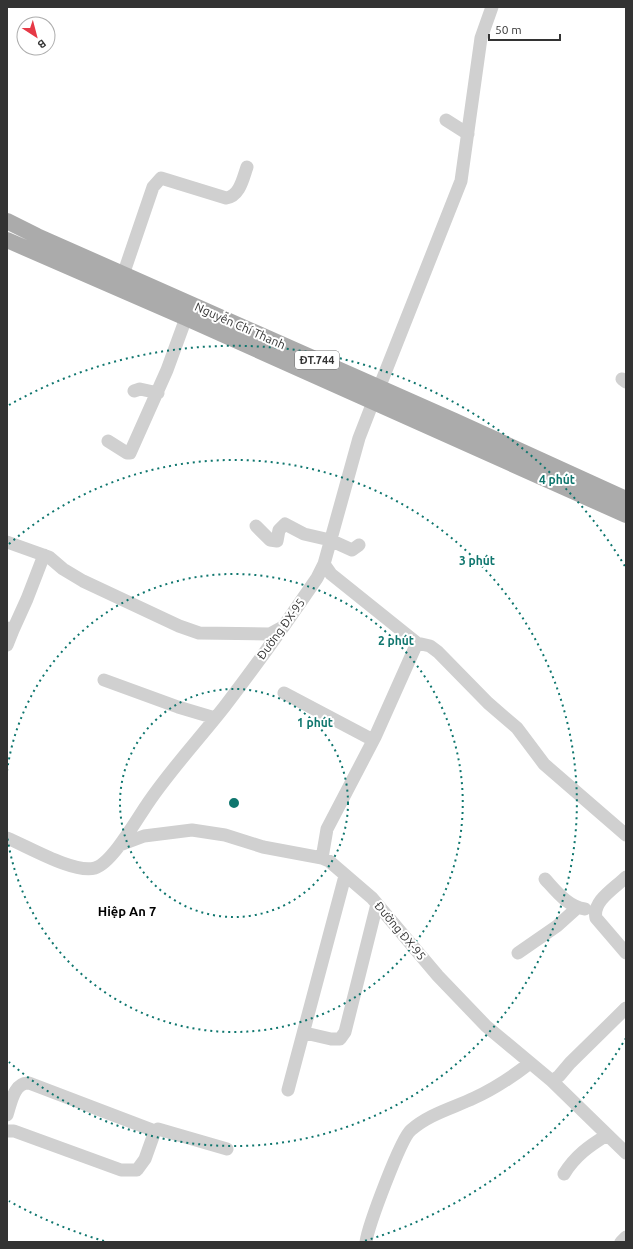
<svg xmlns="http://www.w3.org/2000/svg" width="633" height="1249" viewBox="0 0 633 1249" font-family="Ubuntu,sans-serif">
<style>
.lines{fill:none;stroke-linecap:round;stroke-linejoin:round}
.minor{stroke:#d0d0d0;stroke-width:13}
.major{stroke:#ababab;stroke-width:16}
.ring{fill:none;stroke:#0f766e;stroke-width:2;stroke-dasharray:2 4}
.labels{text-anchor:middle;stroke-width:4;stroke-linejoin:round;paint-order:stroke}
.shield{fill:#fff;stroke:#707070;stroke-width:1}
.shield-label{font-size:11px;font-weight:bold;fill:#333}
.street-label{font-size:12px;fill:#333;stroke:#fff}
.neighbourhood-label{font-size:13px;font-weight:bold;fill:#000;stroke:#fff}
.centre{fill:#0f766e;stroke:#fff;stroke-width:2}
.ring-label{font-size:12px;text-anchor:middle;font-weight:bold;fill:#0f766e;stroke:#fff;stroke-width:4;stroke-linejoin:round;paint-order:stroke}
</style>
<rect width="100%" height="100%" fill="#fff"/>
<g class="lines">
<path class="minor" d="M 446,120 L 468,134
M 123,275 L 153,187 L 161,178 L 226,198 C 240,196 243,178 247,167
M 622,379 L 626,382
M 379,388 L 461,181 L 481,38 L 492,7
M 134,391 L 140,389 L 158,393
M 108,441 L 127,453 L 130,453 L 167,370 L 186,318
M 256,526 L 270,540 L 277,541 L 279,530 L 285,524 L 304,534 L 330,540 L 352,550 L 359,545
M 7,542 L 49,557 L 63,569 L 83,581 L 179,626 L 199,633 L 270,634 L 281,628
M 7,628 L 13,630 L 7,645
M 13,630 L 27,599 L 44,555
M 417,643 L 430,646 L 438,652 L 488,703 L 517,728 L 544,764 L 626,835
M 104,680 L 178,707 L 215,718
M 284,693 L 373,740
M 7,838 C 27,846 74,874 95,868 C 112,863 137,819 148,803 C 171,769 200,738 225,706 C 257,664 288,621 317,578 L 324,564 L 359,438 L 373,402
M 120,845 L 144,836 L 192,830 L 225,835 L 263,847 L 322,858 L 329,861 L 372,898 L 438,976 L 486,1026 L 552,1081 L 626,1153
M 322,858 L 327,829 L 375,737 L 417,643 L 331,574 L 324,564
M 626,877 C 615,888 592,901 596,918 L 626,953
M 545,879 C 556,891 568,907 585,909
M 518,953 L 557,926 L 577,908
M 305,1033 L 331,1039 L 340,1039 L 345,1032 L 377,904
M 552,1081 L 559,1076 L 570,1063 L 626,1008
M 288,1090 L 345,876
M 7,1115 C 11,1103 14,1082 29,1083 L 155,1131
M 7,1131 L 14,1131 L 121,1170 L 137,1170 L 145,1159 L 155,1131 L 158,1129 L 227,1149
M 564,1174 C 575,1156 589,1146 607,1135
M 366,1242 C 368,1226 401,1138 411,1130 C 429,1114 453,1108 474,1098 C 494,1089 512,1077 530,1063
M 621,1242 L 626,1237"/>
<path class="major" d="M 7,221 L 37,236 L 455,421 L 626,499
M 7,240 L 186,318 L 626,515"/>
</g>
<g class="ring">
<circle cx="234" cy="803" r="114"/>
<path d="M7 771A229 229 0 1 1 7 835"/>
<path d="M9 544A343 343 0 1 1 9 1062"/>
<path d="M626 1038A457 457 0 0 1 364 1241M104 1241A457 457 0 0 1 9 1201M9 405A457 457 0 0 1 626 568"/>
</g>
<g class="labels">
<rect class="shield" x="295" y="351" width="44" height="18" rx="3"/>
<g class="shield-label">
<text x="317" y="364">ĐT.744</text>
</g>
<g class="street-label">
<text transform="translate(240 326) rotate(24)" y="4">Nguyễn Chí Thanh</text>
<text transform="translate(281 629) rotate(-54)" y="4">Đường ĐX-95</text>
<text transform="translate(400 931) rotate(50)" y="4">Đường ĐX-95</text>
</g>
<g class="neighbourhood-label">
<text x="127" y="916">Hiệp An 7</text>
</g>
</g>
<circle cx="234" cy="803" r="6" class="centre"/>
<g class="ring-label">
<text x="557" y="484">4 phút</text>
<text x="477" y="565">3 phút</text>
<text x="396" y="645">2 phút</text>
<text x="315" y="727">1 phút</text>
</g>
<rect width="633" height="1249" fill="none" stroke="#333333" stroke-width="16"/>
<g transform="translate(36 36) rotate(144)"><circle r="19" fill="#ffffff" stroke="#adadad"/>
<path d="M0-3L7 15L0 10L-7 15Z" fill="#e63946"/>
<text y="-6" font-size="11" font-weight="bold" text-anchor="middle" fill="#333333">B</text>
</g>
<path d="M489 34v6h71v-6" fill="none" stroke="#333333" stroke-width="2"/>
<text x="495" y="34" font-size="12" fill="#333333" stroke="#ffffff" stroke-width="3" paint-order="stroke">50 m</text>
</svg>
